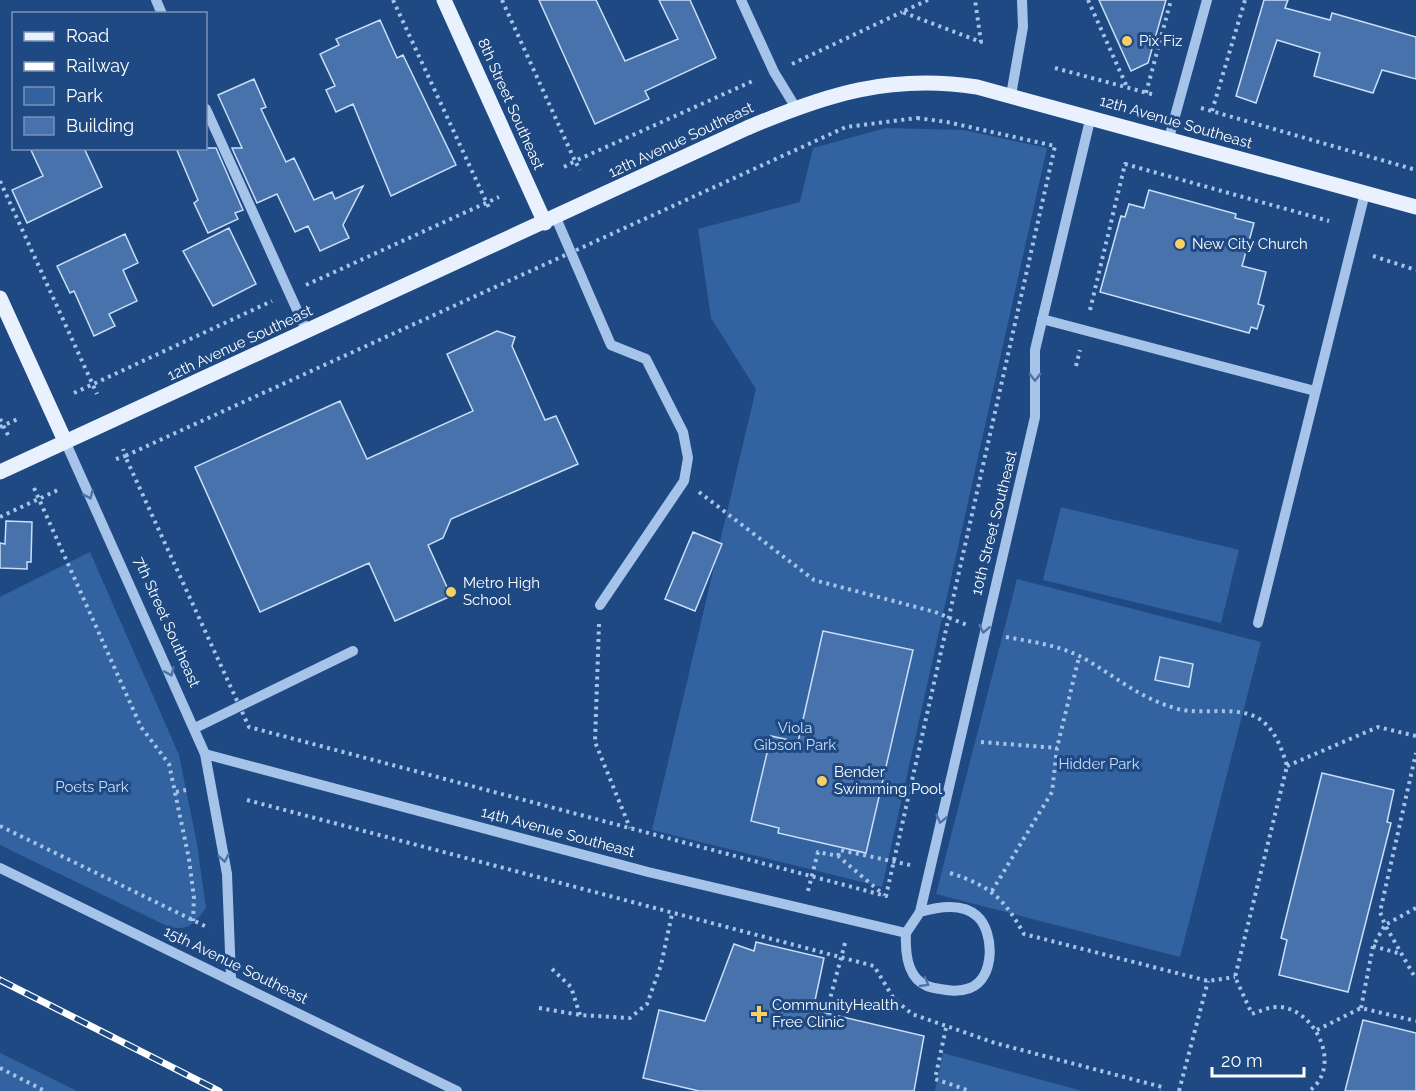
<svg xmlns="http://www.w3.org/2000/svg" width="1416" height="1091" viewBox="0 0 1416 1091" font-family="Raleway,sans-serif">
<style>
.green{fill:#3362a1}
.building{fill:#4772ab;stroke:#cadef7;stroke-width:1.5}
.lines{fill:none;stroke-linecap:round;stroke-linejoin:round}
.path{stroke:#a6c3e9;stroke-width:4;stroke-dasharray:3 4.5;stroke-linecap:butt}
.minor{stroke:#a6c3e9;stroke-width:10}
.major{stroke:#e9f1fe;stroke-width:15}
.rail-casing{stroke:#fff;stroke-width:7}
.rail{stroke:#1f4983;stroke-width:4.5;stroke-dasharray:14;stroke-linecap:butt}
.oneway{stroke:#4e74a7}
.poi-dot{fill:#f7cf65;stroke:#1f4983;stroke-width:2}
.labels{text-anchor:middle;stroke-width:6;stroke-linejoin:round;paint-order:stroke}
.poi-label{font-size:15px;fill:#fff;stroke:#1f4983;text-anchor:start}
.street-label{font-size:15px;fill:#fff;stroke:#1f4983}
.park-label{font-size:15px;fill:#cadef7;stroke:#1f4983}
</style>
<rect width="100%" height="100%" fill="#1f4983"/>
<path class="green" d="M 886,128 L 964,130 L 1047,148 L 882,887 L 652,830 L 756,389 L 711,318 L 698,229 L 800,202 L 813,148 Z
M 1061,507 L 1239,550 L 1221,623 L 1043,580 Z
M 90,552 L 179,755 L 197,844 L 206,908 C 195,923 189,931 169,927 L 0,845 L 0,597 Z
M 1017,579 L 1261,642 L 1180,957 L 936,894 Z
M 0,1053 L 77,1091 L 0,1091 Z
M 943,1053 L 1082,1091 L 935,1091 Z"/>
<path class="building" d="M 539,0 L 596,0 L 625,61 L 678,39 L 659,0 L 690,0 L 716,58 L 645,91 L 649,99 L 595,124 Z
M 1099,0 L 1166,0 L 1148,63 L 1131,71 Z
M 1264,0 L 1288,0 L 1285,8 L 1330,20 L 1332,13 L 1416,37 L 1416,79 L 1382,70 L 1373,93 L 1314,76 L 1320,53 L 1277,40 L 1256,103 L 1236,96 Z
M 380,20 L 397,58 L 403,55 L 456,165 L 391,196 L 353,104 L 336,112 L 326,90 L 335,86 L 320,54 L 339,45 L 336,39 Z
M 254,79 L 266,107 L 261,109 L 286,162 L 294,158 L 314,200 L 332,192 L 335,199 L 363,186 L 343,225 L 349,238 L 320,251 L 308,226 L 295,232 L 277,194 L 257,203 L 232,148 L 242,148 L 218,95 Z
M 30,148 L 84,148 L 102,187 L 27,223 L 12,190 L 43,176 Z
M 176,148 L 216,148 L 243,210 L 235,213 L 238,219 L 208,233 L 194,203 L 198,200 Z
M 1149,190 L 1236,214 L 1235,218 L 1254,223 L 1242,266 L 1266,272 L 1258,304 L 1264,306 L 1257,329 L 1251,327 L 1249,333 L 1100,292 L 1121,216 L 1125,217 L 1129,204 L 1144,208 Z
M 229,228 L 256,284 L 213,306 L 183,251 Z
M 125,234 L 138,263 L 123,270 L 137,301 L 109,314 L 115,326 L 94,336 L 74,291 L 70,293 L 57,266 Z
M 497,331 L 515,337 L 512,346 L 545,420 L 556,416 L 578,464 L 451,519 L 443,538 L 428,545 L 451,596 L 395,621 L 369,563 L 260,612 L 195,467 L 340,401 L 367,459 L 473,411 L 447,354 Z
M 6,521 L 32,522 L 31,562 L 27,562 L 27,569 L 0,568 L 0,543 L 5,544 Z
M 693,532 L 722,544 L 695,611 L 665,599 Z
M 823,631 L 913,650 L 866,853 L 778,833 L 779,828 L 751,821 L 771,736 L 798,742 Z
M 1160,657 L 1193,664 L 1189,687 L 1155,680 Z
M 1322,773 L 1394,790 L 1387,822 L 1391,823 L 1348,992 L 1279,975 L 1287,940 L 1281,938 Z
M 756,942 L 824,958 L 813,1010 L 924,1036 L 914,1091 L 699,1091 L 643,1078 L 659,1010 L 705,1021 L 734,944 L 754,951 Z
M 1363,1020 L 1416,1033 L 1416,1091 L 1345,1091 Z"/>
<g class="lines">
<path class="path" d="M 393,0 L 490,210
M 502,0 L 575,161 L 755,80
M 928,0 L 902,12 L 981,42 L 975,0
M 1088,0 L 1127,87
M 792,64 L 902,12
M 1055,68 L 1155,95
M 1146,93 L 1171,0
M 1201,108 L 1416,170
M 1212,111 L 1245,0
M 917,118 L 947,122 L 1055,146 L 886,896 L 249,727 L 125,456 L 846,127 Z
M 564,167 L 575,161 L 580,170
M 0,181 L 97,394
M 1373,256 L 1416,270
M 306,285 L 499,197
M 1090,310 L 1125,164 L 1329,221
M 1076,366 L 1080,350
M 74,393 L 272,301
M 0,419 L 9,437
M 0,427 L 20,418
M 116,459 L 125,456 L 123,449
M 34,488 L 141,727 L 169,764 L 189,859 L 194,898 L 193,921
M 699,492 L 814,580 L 935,612 L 967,625
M 0,517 L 60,489
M 599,624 L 595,742 L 630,828
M 1006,637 C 1033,642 1060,645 1085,659 C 1118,678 1139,698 1178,709 C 1202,715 1233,706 1256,717 C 1274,726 1282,749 1287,766 L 1235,977 L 1252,1014 C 1260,1011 1271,1006 1280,1007 C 1316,1010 1343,1067 1309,1091
M 981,742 L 1057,748
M 1287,766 L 1378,727 L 1416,736
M 176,792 L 186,790
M 247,800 L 874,966 L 894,999 L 912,1014 L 995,1043 L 1162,1087 L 1161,1091
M 0,826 L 209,928
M 838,856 L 840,850 L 910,865
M 950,873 C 990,886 1003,897 1024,934 L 1208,981 L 1235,977
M 808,891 L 818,852 L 838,856 L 884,895
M 992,891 L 1052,792 L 1057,748 L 1079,657
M 1416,908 L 1385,925 L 1416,979
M 845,943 L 827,1010 L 900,1004
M 1373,946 L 1401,954
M 552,969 L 571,987 L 580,1015
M 539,1008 L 580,1015 L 630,1018 L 647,1004 L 661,965 L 672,914
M 1361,1008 L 1373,946 L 1385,925 L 1380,912 L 1416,753
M 946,1028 L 935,1079 L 970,1091
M 1317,1030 L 1361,1008 L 1416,1021
M 0,1068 L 45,1091
M 1179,1091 L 1208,981"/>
<path class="minor" d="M 156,0 L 162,14
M 741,0 L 774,72 L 796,108
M 1011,95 L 1023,27 L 1022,0
M 206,109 L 307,332
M 1169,138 L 1207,0
M 556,218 L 611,345 L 646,359 L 683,432 L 688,458 L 684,481 L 600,605
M 1042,319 L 1315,391
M 65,441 L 205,754 L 227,874 L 231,978
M 1258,623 L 1365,193
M 195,728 L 353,651
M 205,754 L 648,872 L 906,933
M 0,868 L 457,1091
M 906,933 L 920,912 L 1035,417 L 1035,350 L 1091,116
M 906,933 C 905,954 907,983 934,988 C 946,990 957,993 970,988 C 995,979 995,932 977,916 C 962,902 937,907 920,912"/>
<path class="major" d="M 444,0 L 545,223
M 0,298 L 65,441
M 0,472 L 747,128 C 827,94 890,74 977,87 L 1416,207"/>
<defs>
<path id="rail" d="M 0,980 L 219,1091"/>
</defs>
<use href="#rail" class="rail-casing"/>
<use href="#rail" class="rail"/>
</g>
<defs><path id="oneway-chevron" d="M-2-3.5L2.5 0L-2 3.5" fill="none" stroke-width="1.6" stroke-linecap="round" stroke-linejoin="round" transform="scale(1.5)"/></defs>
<g class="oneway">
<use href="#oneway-chevron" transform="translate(1035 377) rotate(90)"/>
<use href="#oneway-chevron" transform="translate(89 495) rotate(66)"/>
<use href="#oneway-chevron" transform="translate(984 629) rotate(102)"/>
<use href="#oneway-chevron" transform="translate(170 672) rotate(66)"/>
<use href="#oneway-chevron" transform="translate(941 819) rotate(103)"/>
<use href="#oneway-chevron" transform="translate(224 858) rotate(80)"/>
<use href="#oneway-chevron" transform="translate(925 983) rotate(30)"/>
</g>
<g class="poi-dot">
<circle cx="1127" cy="41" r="6"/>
<circle cx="1180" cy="244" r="6"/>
<circle cx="451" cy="592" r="6"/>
<circle cx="822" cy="781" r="6"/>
<path d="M756 1005h6v6h6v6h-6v6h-6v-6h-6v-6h6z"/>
</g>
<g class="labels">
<g class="poi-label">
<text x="1139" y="46">Pix Fiz</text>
<text x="1192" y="249">New City Church</text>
<text x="463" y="588">Metro High<tspan x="463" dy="17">School</tspan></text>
<text x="834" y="777">Bender<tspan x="834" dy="17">Swimming Pool</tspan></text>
<text x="772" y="1010">CommunityHealth<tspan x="772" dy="17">Free Clinic</tspan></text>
</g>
<g class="street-label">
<text transform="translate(511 104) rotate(66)" y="5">8th Street Southeast</text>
<text transform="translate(1176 122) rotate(16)" y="5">12th Avenue Southeast</text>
<text transform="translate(681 140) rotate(-25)" y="5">12th Avenue Southeast</text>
<text transform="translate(240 343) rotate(-25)" y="5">12th Avenue Southeast</text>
<text transform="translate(994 523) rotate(-76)" y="5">10th Street Southeast</text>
<text transform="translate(167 622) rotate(66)" y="5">7th Street Southeast</text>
<text transform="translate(558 832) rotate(15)" y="5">14th Avenue Southeast</text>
<text transform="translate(236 965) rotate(26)" y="5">15th Avenue Southeast</text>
</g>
<g class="park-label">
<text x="795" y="733">Viola<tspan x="795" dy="17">Gibson Park</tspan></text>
<text x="1099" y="769">Hidder Park</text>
<text x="92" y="792">Poets Park</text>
</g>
</g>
<rect x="12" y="12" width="195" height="138" fill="#1f4983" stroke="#7992b5" stroke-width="1.5"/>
<rect x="24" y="32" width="30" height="9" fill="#e9f1fe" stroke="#7992b5" stroke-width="1.5"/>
<text x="66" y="42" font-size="18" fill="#ffffff">Road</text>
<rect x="24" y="62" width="30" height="9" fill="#ffffff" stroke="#7992b5" stroke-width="1.5"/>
<text x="66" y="72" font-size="18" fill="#ffffff">Railway</text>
<rect x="24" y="87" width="30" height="18" fill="#3362a1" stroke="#7992b5" stroke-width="1.5"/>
<text x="66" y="102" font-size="18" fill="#ffffff">Park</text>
<rect x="24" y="117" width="30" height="18" fill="#4772ab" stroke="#7992b5" stroke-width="1.5"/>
<text x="66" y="132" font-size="18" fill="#ffffff">Building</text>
<path d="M1212 1067v9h92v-9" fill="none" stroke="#ffffff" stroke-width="3"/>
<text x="1221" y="1067" font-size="18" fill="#ffffff" stroke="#1f4983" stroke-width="4.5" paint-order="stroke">20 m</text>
</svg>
